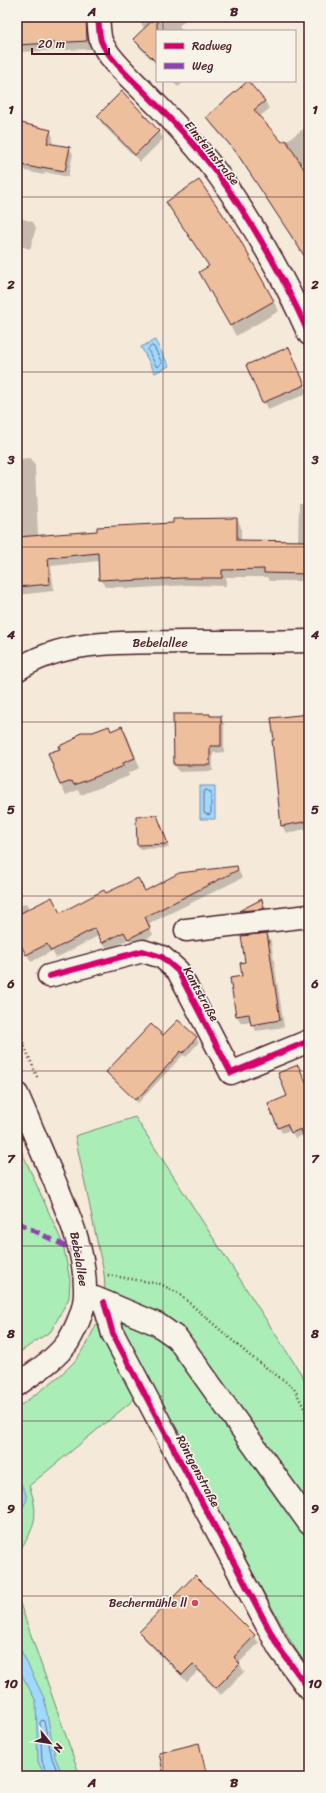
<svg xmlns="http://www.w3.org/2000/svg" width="326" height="1793" viewBox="0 0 326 1793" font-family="Sriracha,sans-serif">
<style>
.green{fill:#abedb6;stroke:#7a8670}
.water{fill:#9edaff;stroke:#7c8faa}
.shadow{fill:#0003}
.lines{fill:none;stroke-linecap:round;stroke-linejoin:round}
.shore{stroke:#6c6a80;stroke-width:1}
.building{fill:#edbf9d;stroke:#4a1f2b}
.minor-casing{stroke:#4a1f2b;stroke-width:25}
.secondary-casing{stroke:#4a1f2b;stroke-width:25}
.path{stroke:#4a1f2b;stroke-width:2.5;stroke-dasharray:1 3;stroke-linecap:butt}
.minor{stroke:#f7f3e8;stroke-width:22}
.secondary{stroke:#f7f3e8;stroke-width:22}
.quiet{stroke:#8e44ad;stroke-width:5;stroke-dasharray:10 5;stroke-linecap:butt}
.cycleway-casing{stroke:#f7f3e8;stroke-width:8}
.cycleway{stroke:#d6006c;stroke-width:6}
.grid{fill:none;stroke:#4a1f2b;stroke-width:1;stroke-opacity:0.55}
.poi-dot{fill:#d1495b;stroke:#f7f3e8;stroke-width:1.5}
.labels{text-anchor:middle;stroke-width:3.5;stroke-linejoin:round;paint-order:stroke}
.street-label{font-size:12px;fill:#4a1f2b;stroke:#f7f3e8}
.poi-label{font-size:12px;fill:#4a1f2b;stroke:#f7f3e8;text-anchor:end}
.neatline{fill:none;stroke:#4a1f2b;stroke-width:1.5}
.grid-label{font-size:13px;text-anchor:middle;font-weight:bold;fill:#4a1f2b}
</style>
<rect width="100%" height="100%" fill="#f5e9d9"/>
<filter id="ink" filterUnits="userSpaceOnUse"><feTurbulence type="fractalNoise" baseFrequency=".025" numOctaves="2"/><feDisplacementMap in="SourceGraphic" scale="8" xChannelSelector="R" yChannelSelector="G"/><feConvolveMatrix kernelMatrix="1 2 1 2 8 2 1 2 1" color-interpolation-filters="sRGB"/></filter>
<g filter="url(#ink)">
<path class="green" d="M 135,1117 L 309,1386 L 309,1671 L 289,1638 L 150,1389 L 137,1397 L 29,1486 C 40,1513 35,1531 17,1553 L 17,1408 C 37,1393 57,1380 74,1362 C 79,1357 82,1350 86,1344 C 102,1317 110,1291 101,1260 L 75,1136 Z
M 17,1141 L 63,1244 L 70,1280 L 69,1298 L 51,1331 L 17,1354 Z
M 17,1595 L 80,1776 L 17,1776 Z"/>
<path class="water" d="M 155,340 L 169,366 L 155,373 L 141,347 Z
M 200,786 L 215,786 L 215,819 L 200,819 Z
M 17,1477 L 25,1491 L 27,1500 L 17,1517 Z
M 17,1642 L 44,1698 L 55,1757 L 63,1776 L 45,1776 L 38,1762 L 36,1701 L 17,1666 Z"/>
<path class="shadow" d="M 17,17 L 89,17 L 91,49 L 17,52 Z
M 147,17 L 188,17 L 179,26 L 183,31 L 157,31 L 157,65 L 139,47 L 135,40 L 145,30 L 141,23 Z
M 172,81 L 185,81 L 178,87 Z
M 265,101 L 269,109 L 259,117 L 282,144 L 309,125 L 309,158 L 300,164 L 309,179 L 309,262 L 242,160 L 212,125 L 208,117 Z
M 98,116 L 159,131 L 163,139 L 140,162 L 102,124 Z
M 17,123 L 50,131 L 53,137 L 52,145 L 69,148 L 73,154 L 68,177 L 45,172 L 44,175 L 26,171 L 17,157 Z
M 167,203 L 238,239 L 279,311 L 236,336 L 200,272 L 210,267 Z
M 17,217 L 33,222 L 36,228 L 30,249 L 17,245 Z
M 288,348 L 308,393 L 268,410 L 248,366 Z
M 17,457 L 18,459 L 31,458 L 35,466 L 38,536 L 237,519 L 241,527 L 241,541 L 298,542 L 299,503 L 309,503 L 309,581 L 269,581 L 267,577 L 226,577 L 226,586 L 188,585 L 126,589 L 124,587 L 105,587 L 100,579 L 99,561 L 51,566 L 54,591 L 17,595 Z
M 309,715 L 309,850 L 306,829 L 286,833 L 282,826 Z
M 210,717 L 220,717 L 224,724 L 224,752 L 213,753 L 213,771 L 179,772 L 175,765 Z
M 122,727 L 128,737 L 140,768 L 128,773 L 129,776 L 81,795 L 78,790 L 66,795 L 60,785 L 49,754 L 61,749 L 74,741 Z
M 137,817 L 159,820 L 169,848 L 140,849 L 138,845 Z
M 237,867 L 242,878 L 148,924 L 153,935 L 133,946 L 129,939 L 107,950 L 100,935 L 56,958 L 52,951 L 31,962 L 17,935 L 17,908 L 26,903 L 30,909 L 60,914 L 106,894 L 145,892 Z
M 262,901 L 266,908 L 267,916 L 245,919 L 241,912 Z
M 267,934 L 271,941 L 284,1027 L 256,1031 L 251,1021 L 241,1023 L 237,1016 L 231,979 L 243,977 L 246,963 Z
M 178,1021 L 199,1042 L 186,1057 L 183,1055 L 138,1103 L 107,1072 L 163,1037 Z
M 298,1066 L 309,1090 L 309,1139 L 307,1134 L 295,1138 L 291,1130 L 282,1133 L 279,1127 Z
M 195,1576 L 254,1636 L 259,1643 L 239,1663 L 244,1672 L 221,1695 L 198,1671 L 187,1682 L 144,1639 L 140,1632 Z
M 199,1745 L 207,1776 L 165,1776 Z"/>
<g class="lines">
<path class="shore" d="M 152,346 L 154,347 L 162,363 L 158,367 L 156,366 L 148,350 Z
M 206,790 L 211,792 L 211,813 L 209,815 L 204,813 L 204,792 Z
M 48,1776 L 42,1761 L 40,1722 L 42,1720 L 44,1721 L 52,1758 L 59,1776"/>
</g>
<path class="building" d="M 17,17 L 86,17 L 87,41 L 17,45 Z
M 156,17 L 157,17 L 157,63 L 133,39 Z
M 248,81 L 265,101 L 254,110 L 282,142 L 286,140 L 309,177 L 309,263 L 236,152 L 206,117 Z
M 122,91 L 159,131 L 135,155 L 97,116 Z
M 17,122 L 51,130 L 47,143 L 70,147 L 65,171 L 41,167 L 41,169 L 22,165 L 17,158 Z
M 199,180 L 239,238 L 274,301 L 230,326 L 199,272 L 209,266 L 166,202 Z
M 289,347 L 305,385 L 262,403 L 246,365 Z
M 237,518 L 237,540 L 309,541 L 309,574 L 264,573 L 264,569 L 222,570 L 222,578 L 183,578 L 120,581 L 120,579 L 99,580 L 98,553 L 48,558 L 50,584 L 17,587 L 17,537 L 97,531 L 97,527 L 173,523 L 173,519 Z
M 173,714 L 210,714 L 210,716 L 221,716 L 221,746 L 210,746 L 210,765 L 174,765 Z
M 309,714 L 309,821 L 281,826 L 272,740 L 274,740 L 271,718 Z
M 109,726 L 111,731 L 122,726 L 135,758 L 123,763 L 124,766 L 74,785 L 72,781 L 60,785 L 48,753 L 60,749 L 59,746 L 73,740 L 81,732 L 93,732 Z
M 157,815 L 168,844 L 137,845 L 136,816 Z
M 237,866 L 238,870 L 145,917 L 150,928 L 128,939 L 124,932 L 102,943 L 95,928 L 51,951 L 47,944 L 26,955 L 17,937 L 17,915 L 52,897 L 60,913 L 104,890 L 106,893 L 138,878 L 145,891 L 179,873 Z
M 262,899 L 264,909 L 239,911 Z
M 267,933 L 280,1020 L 251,1025 L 249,1014 L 236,1016 L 230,978 L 242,976 L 240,963 L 245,962 L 241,936 Z
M 178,1020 L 197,1037 L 183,1053 L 181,1051 L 144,1092 L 135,1100 L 106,1072 L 151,1024 L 163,1035 Z
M 298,1065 L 308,1087 L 309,1087 L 308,1148 L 301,1129 L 291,1133 L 287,1124 L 278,1128 L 268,1104 L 287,1096 L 278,1073 Z
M 195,1575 L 255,1635 L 234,1657 L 240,1664 L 216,1688 L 193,1664 L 182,1675 L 139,1632 Z
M 199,1743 L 207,1776 L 164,1776 L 159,1753 Z"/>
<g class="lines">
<defs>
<path id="minor" d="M 98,17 C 99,25 99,34 101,41 C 108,59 137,84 150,98 C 174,122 197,147 217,173 C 253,223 284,278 309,334
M 186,930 L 309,916
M 49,976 L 143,951 L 162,957 L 178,971 L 231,1073 L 309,1041
M 95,1298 L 157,1324 L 177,1338 L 309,1523
M 104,1302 L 113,1334 L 279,1648 L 309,1689"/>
<path id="secondary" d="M 17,670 C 66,637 131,643 188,642 C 228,642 269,642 309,641
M 17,1094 C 29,1121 40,1148 52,1175 C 68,1213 86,1251 85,1293 C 85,1309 76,1328 68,1342 C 55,1360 35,1372 17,1385"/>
</defs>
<use href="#minor" class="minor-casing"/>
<use href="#secondary" class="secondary-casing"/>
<path class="path" d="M 17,1028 L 38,1079
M 108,1275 L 160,1284 L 178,1293 L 249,1355 L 294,1388 L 307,1414 L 309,1413"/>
<use href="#minor" class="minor"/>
<use href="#secondary" class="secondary"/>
<path class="quiet" d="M 17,1222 L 81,1254"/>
<defs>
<path id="cycleway" d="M 98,17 C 99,25 99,34 101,41 C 108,59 137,84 150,98 C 174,122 197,147 217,173 C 253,223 284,278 309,334
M 49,976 L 143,951 L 162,957 L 178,971 L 231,1073 L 309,1041
M 104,1302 L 113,1334 L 279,1648 L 309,1689"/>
</defs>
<use href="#cycleway" class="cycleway-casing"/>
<use href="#cycleway" class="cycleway"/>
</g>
</g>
<path class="grid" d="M 163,17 L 163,31M 163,81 L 163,1776M 17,197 L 309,197M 17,372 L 309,372M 17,547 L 309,547M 17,722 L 309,722M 17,896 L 309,896M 17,1071 L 309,1071M 17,1246 L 309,1246M 17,1421 L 309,1421M 17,1596 L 309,1596"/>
<circle class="poi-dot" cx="195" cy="1603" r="4"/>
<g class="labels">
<g class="street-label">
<text transform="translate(212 153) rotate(51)" y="4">Einsteinstraße</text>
<text x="160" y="647">Bebelallee</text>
<text transform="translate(201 994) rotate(61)" y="4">Kantstraße</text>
<text transform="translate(79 1259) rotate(80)" y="4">Bebelallee</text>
<text transform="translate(198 1471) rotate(62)" y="4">Röntgenstraße</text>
</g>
<g class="poi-label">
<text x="187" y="1607">Bechermühle ll</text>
</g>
</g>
<rect width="326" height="1793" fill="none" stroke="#f7f3e8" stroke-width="44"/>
<rect x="156" y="30" width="140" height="52" fill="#f7f3e8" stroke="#b29e9c"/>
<rect x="164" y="43" width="20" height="6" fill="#d6006c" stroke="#b29e9c"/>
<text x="192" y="50" font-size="12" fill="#4a1f2b">Radweg</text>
<rect x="164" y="63" width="20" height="6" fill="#8e44ad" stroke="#b29e9c"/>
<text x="192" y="70" font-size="12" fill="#4a1f2b">Weg</text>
<g transform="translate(50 1743) rotate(120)" stroke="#f7f3e8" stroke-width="3" paint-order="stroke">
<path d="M0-3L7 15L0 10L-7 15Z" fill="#4a1f2b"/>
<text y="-6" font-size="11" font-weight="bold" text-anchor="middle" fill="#4a1f2b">N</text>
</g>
<path d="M32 48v6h77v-6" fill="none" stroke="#4a1f2b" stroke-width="2"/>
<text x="38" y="48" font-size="12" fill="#4a1f2b" stroke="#f7f3e8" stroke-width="3" paint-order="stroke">20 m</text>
<rect x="22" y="22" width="282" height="1749" class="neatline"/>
<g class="grid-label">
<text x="92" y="16">A</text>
<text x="234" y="16">B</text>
<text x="11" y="114">1</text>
<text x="315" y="114">1</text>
<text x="11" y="289">2</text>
<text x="315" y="289">2</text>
<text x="11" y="464">3</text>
<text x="315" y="464">3</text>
<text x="11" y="639">4</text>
<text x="315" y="639">4</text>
<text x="11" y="814">5</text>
<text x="315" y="814">5</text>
<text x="11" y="988">6</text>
<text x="315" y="988">6</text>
<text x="11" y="1163">7</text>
<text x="315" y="1163">7</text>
<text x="11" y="1338">8</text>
<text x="315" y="1338">8</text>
<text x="11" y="1513">9</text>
<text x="315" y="1513">9</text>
<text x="11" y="1688">10</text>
<text x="315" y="1688">10</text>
<text x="92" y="1787">A</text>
<text x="234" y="1787">B</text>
</g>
</svg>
